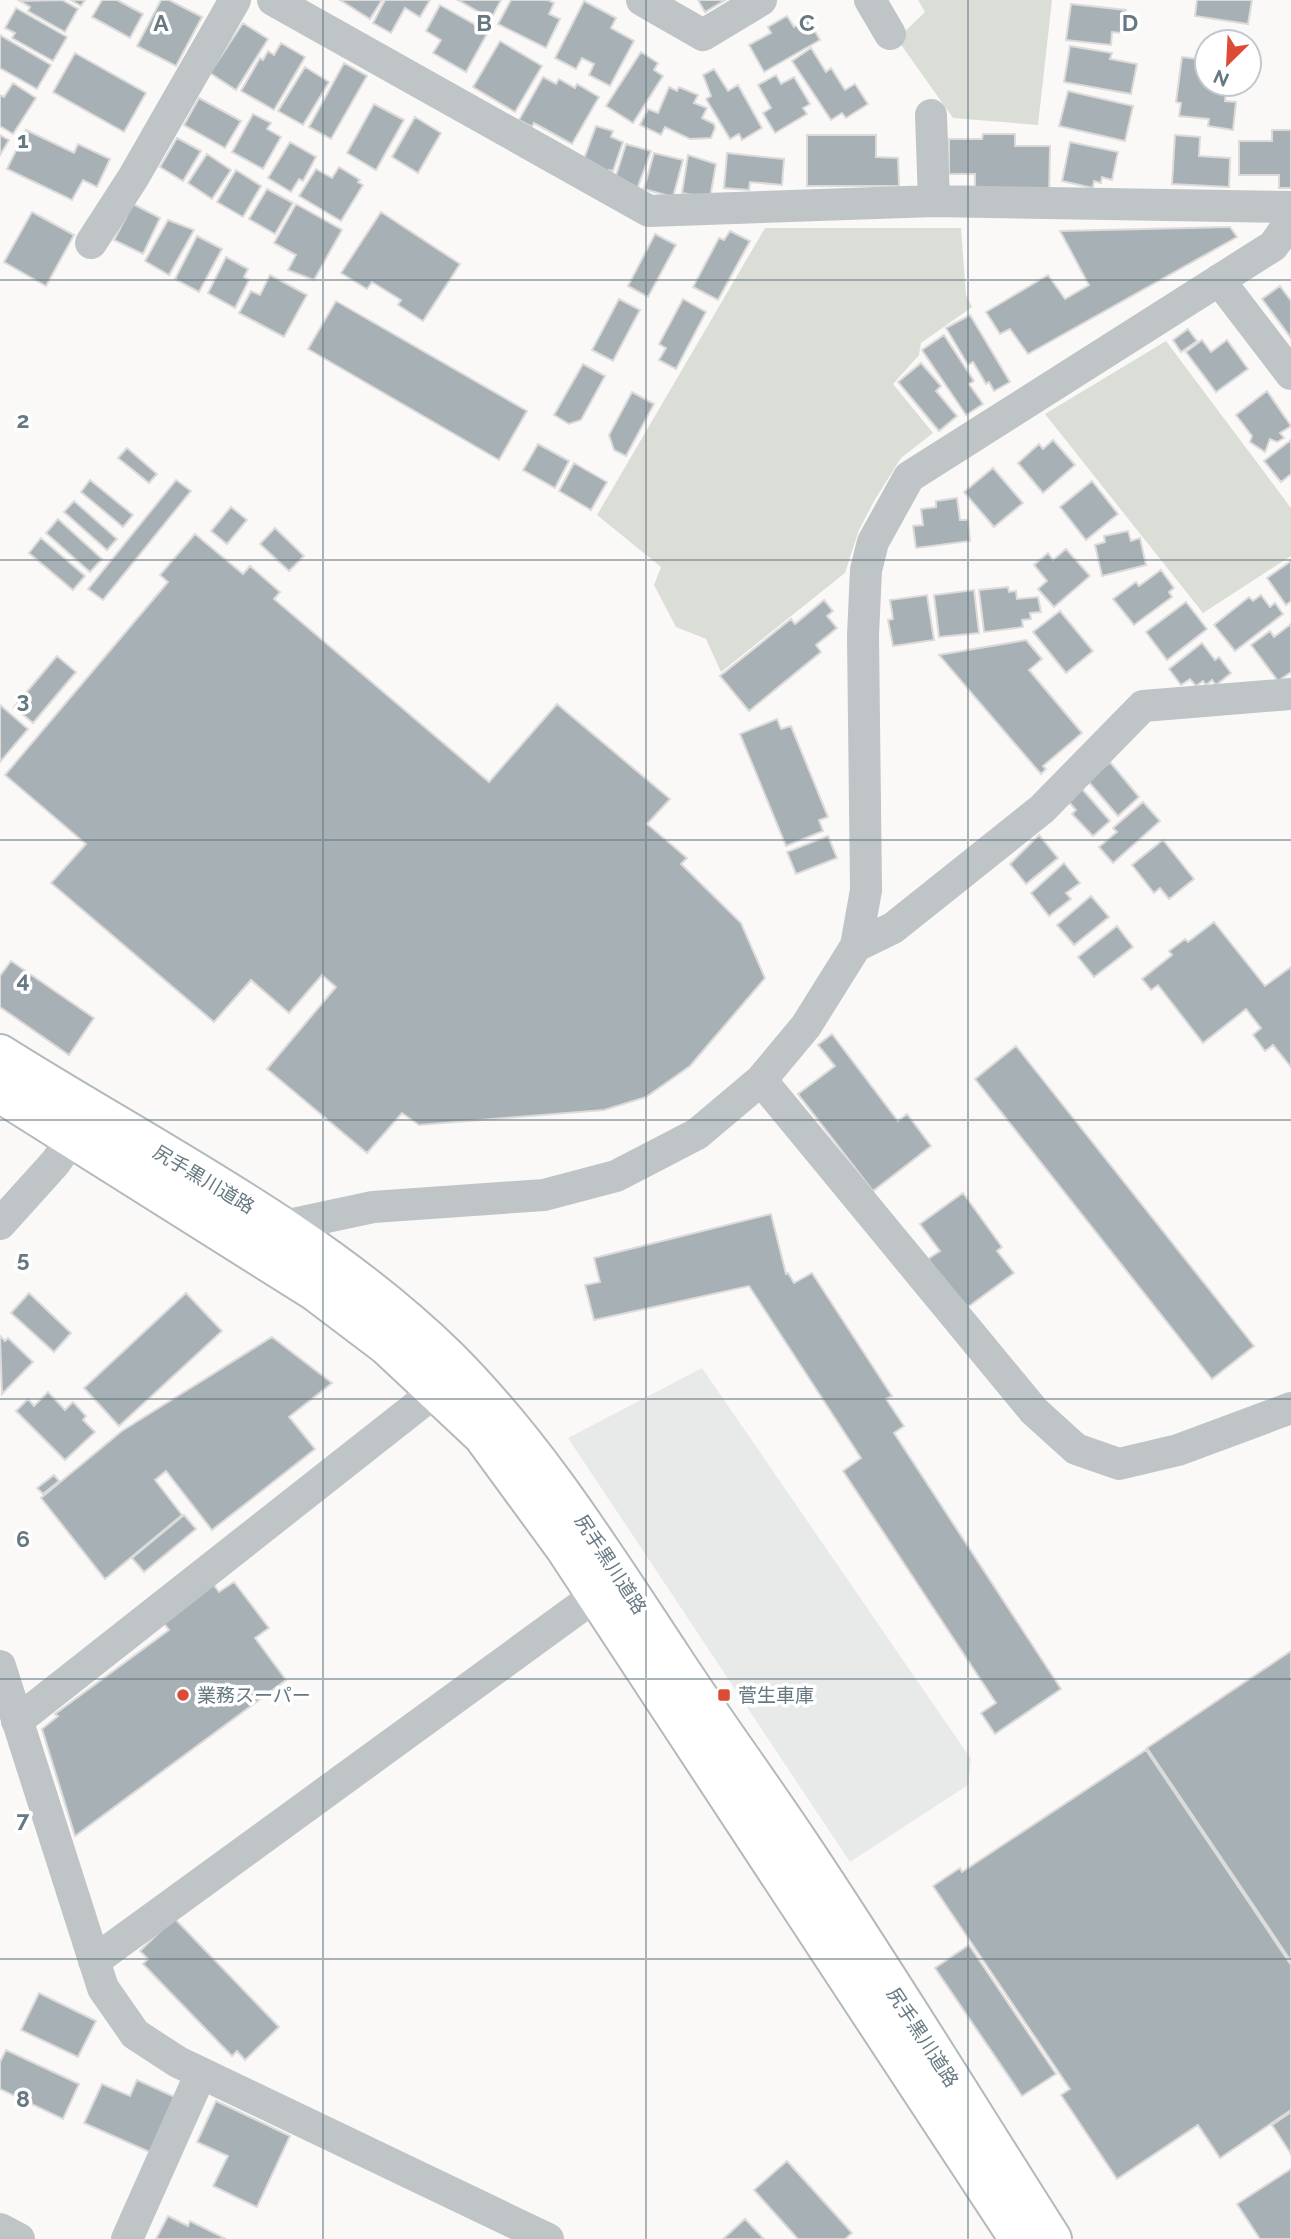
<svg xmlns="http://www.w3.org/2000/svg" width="1291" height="2239" viewBox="0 0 1291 2239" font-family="Raleway,'Noto Sans JP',sans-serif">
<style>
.built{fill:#e8e9e9}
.green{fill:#daded7}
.building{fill:#a6b0b5;stroke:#dcdbda;stroke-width:2}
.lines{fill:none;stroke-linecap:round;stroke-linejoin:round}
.primary-casing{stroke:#b3b9bc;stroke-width:42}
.minor{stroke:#bfc4c7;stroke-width:32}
.primary{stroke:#fff;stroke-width:38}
.grid{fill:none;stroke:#667881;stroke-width:2;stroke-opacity:0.55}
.poi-dot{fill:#dc4b35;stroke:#fff;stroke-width:2.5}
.labels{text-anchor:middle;stroke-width:7;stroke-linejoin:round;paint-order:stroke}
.street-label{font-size:19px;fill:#667881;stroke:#fff}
.poi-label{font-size:19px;fill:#667881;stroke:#fff;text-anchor:start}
.grid-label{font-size:23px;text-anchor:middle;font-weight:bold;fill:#667881;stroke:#fff;stroke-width:7;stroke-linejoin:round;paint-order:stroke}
</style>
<rect width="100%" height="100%" fill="#faf9f8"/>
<path class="built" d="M 702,1368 L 971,1759 L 968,1785 L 850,1862 L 568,1438 Z"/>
<path class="green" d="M 918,0 L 1052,0 L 1038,125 L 953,118 L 897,39 L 925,12 Z
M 765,228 L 961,228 L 966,295 L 972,307 L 921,343 L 919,355 L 893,384 L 933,433 L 901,458 L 874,501 L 859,530 L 845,573 L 721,672 L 706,639 L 676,627 L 654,585 L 661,567 L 597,515 Z
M 1166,341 L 1291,508 L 1291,556 L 1203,613 L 1045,414 Z"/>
<path class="building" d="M 62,0 L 78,9 L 65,32 L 28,11 L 30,7 L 20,1 Z
M 71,0 L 85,0 L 81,6 Z
M 102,0 L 117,0 L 143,14 L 130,38 L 92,17 Z
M 161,0 L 169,0 L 202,17 L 176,66 L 137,46 Z
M 340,0 L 382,0 L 370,19 Z
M 385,0 L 430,0 L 420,17 L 405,8 L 391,33 L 373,23 Z
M 458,0 L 501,0 L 491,19 Z
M 511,0 L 548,0 L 554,3 L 549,14 L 560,19 L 546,48 L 498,24 Z
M 698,0 L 725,0 L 705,12 Z
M 1197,0 L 1252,0 L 1248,24 L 1195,16 Z
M 584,1 L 616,18 L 611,28 L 634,41 L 610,86 L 589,75 L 594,64 L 582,58 L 576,69 L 555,58 Z
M 1071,4 L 1126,10 L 1123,33 L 1112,32 L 1111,45 L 1066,40 Z
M 440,5 L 488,32 L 466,72 L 433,53 L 441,40 L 426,31 Z
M 16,8 L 67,37 L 53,61 L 12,38 L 15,33 L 5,28 Z
M 787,16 L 794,27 L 808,19 L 820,40 L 764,72 L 749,45 L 771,33 L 768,27 Z
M 243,23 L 268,39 L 236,90 L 210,73 Z
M 0,35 L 51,65 L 37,89 L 0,68 Z
M 500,41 L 542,66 L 515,112 L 473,87 Z
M 281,43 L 305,57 L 274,110 L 241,91 L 260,58 L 263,60 L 268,51 L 274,55 Z
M 1070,46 L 1112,53 L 1110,59 L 1137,64 L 1131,94 L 1064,82 Z
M 811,48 L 826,72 L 831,68 L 845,90 L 855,84 L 868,104 L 846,118 L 842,113 L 831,120 L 792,61 Z
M 641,52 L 658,63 L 654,70 L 663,76 L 633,123 L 606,106 Z
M 75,53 L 146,93 L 124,132 L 53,92 Z
M 1182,57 L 1207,60 L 1207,84 L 1227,84 L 1225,101 L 1236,102 L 1233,130 L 1208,126 L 1209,119 L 1179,116 L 1181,103 L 1176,102 Z
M 344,63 L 367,76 L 331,139 L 309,127 Z
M 305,67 L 329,82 L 303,125 L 278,111 Z
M 714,69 L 728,91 L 738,85 L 762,128 L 742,140 L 739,134 L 730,139 L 706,99 L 711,96 L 703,75 Z
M 776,75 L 781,84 L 794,77 L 810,104 L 803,108 L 807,114 L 775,133 L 763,113 L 771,108 L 758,85 Z
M 543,77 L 556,84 L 559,79 L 575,88 L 577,84 L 599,97 L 572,144 L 534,123 L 532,127 L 519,120 Z
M 13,83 L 36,98 L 13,134 L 0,126 L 0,95 L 4,97 Z
M 669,87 L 677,91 L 679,87 L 698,95 L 694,103 L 707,108 L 702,118 L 714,124 L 715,128 L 711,138 L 690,139 L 665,127 L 661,135 L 640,125 L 648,109 L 658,113 Z
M 1068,91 L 1133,106 L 1125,141 L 1059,126 Z
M 199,98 L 241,121 L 225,148 L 184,125 Z
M 374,104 L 404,120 L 376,170 L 347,153 Z
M 253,114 L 271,123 L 267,129 L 281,137 L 263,169 L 232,152 Z
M 415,117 L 441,133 L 418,173 L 392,157 Z
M 596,126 L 613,131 L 611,137 L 623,142 L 613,171 L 609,170 L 607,176 L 581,167 Z
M 26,130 L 74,153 L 78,144 L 110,159 L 97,187 L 83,180 L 72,200 L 7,169 Z
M 1272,130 L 1291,130 L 1291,188 L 1279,188 L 1279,175 L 1239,175 L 1239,141 L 1272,141 Z
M 983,134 L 1015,134 L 1015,146 L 1050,146 L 1049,197 L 975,196 L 975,174 L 949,174 L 949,139 L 982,139 Z
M 0,135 L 9,140 L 0,155 Z
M 807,135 L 876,135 L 876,157 L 898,158 L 899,186 L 807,186 Z
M 1175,135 L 1200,137 L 1199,156 L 1230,158 L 1229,187 L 1172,184 Z
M 177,138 L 201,151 L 183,181 L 160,167 Z
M 290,142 L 316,157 L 303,181 L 299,179 L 291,192 L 268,178 Z
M 1070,142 L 1118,152 L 1112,180 L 1102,177 L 1101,183 L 1094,181 L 1093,188 L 1062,181 Z
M 626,144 L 651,151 L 637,189 L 614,182 Z
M 654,153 L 683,160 L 673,197 L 644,189 Z
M 727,153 L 784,159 L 782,185 L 750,182 L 749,190 L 724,188 Z
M 207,154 L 231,170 L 212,199 L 188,183 Z
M 688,155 L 716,164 L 710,198 L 682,193 Z
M 339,167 L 360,180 L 358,182 L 363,185 L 341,221 L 299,196 L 316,169 L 332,178 Z
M 236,170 L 261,186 L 243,217 L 217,202 Z
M 267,189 L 293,203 L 275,234 L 249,219 Z
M 133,204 L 160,218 L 143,254 L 114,240 Z
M 296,204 L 342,230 L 314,280 L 288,270 L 296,255 L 274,243 Z
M 32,212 L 74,235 L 46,286 L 4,262 Z
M 381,212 L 460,264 L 423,321 L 398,305 L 401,300 L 372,282 L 367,289 L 341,273 Z
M 168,220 L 194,230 L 169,275 L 145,261 Z
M 1230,227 L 1237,237 L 1028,354 L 1010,329 L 1000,334 L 986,312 L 1048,275 L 1065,299 L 1089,285 L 1060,231 Z
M 730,231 L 750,241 L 718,300 L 693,287 L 719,238 L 724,240 Z
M 655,234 L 676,245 L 648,297 L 628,286 Z
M 197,236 L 222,249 L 199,292 L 175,279 Z
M 226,257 L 248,269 L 244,277 L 249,280 L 235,308 L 208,293 Z
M 270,275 L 307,295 L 284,337 L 239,313 L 251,291 L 260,295 Z
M 1280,286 L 1291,301 L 1291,338 L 1262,299 Z
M 619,299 L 640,310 L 613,361 L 592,350 Z
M 683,299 L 706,312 L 676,369 L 659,360 L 666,348 L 659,344 Z
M 336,301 L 527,411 L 499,460 L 308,349 Z
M 970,315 L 1010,382 L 994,391 L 989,382 L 986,384 L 973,362 L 968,365 L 946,328 Z
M 1188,329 L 1197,341 L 1181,352 L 1173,340 Z
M 944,335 L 974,381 L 969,384 L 983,404 L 966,415 L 922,350 Z
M 1202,340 L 1211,352 L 1227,340 L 1248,369 L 1216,392 L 1186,352 Z
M 921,363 L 941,386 L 936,391 L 957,416 L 939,431 L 898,382 Z
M 583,364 L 605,376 L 581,420 L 569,424 L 554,415 Z
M 1267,391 L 1291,426 L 1280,433 L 1284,438 L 1277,442 L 1270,439 L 1265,452 L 1250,442 L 1252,436 L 1236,415 Z
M 632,392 L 654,404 L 626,456 L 614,450 L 609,435 Z
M 1053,440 L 1075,465 L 1043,493 L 1018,463 L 1039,444 L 1043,449 Z
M 1291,440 L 1291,474 L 1281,482 L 1264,461 Z
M 538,444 L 569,461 L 555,488 L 523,470 Z
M 127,448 L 157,474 L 149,483 L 118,458 Z
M 574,463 L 607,482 L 591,510 L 559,491 Z
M 993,468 L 1023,503 L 994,527 L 964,492 Z
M 90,480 L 133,515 L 123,527 L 81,492 Z
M 176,480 L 191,491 L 103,600 L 88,589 Z
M 1092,481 L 1118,514 L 1086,540 L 1060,507 Z
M 957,498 L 960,520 L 968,520 L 970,541 L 916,548 L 913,526 L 923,525 L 921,509 L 936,507 L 936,501 Z
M 74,501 L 117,539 L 107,550 L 64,512 Z
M 231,507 L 247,520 L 227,544 L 211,531 Z
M 58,519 L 102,559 L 90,572 L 46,533 Z
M 275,528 L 304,556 L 289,571 L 260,544 Z
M 1128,531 L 1131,541 L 1140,538 L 1146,565 L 1102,576 L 1095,545 L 1105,542 L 1104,536 Z
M 195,534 L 243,574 L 250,566 L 280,592 L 274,599 L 489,782 L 557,704 L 670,799 L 647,824 L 687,858 L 681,864 L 741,923 L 765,978 L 690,1066 L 646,1097 L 604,1110 L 419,1125 L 402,1113 L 367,1153 L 267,1069 L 336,987 L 322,975 L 289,1013 L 251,980 L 214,1022 L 51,883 L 86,844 L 5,775 L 168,582 L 160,575 Z
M 41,538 L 85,576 L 73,590 L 29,553 Z
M 1066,549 L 1090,576 L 1054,607 L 1038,589 L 1047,581 L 1034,565 L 1048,553 L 1053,560 Z
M 1291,561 L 1291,601 L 1286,605 L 1267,578 Z
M 1161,570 L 1174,588 L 1169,592 L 1172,597 L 1134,625 L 1113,599 L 1136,582 L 1139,586 Z
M 1008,587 L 1009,592 L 1016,591 L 1017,599 L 1038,597 L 1041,612 L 1030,613 L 1031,619 L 1022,620 L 1023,627 L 984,632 L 979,590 Z
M 974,590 L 979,633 L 939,637 L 934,595 Z
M 927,595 L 934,640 L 893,646 L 888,620 L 893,619 L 890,600 Z
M 1261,595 L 1270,607 L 1275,603 L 1283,614 L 1235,651 L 1214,625 L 1249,597 L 1253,601 Z
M 824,600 L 833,611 L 827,616 L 837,628 L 816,645 L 821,652 L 749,711 L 720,676 L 791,619 L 795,624 Z
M 1186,602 L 1207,629 L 1167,660 L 1146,632 Z
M 1060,611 L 1093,651 L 1066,673 L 1033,632 Z
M 1291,624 L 1291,672 L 1278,681 L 1251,645 L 1270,631 L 1274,637 Z
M 1026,640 L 1042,659 L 1029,670 L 1082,733 L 1043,766 L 1046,769 L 1041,774 L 939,655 Z
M 1202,643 L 1215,660 L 1219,657 L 1231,673 L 1216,685 L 1212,680 L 1206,685 L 1203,681 L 1196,686 L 1190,679 L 1181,685 L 1169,669 Z
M 57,656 L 76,672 L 33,723 L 14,707 Z
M 0,705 L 28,729 L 0,762 Z
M 777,719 L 781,729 L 791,726 L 828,817 L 819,820 L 823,831 L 786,846 L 740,734 Z
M 1110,762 L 1139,797 L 1118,816 L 1088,781 Z
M 1082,789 L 1110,821 L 1093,836 L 1072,814 L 1076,810 L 1068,801 Z
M 1143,802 L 1160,821 L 1113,863 L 1099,847 L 1117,832 L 1113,828 Z
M 1039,835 L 1058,858 L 1026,884 L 1010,864 Z
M 828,836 L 837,858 L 796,874 L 787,852 Z
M 1163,840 L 1194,879 L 1169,899 L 1160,888 L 1154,893 L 1132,865 Z
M 1064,863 L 1080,883 L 1066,893 L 1071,899 L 1049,916 L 1031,893 Z
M 1091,896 L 1109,917 L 1074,945 L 1057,925 Z
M 1214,922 L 1265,986 L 1291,967 L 1291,1067 L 1273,1045 L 1265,1051 L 1253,1035 L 1261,1028 L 1246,1009 L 1203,1043 L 1158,985 L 1151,990 L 1142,979 L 1172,955 L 1169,951 L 1185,939 L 1188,942 Z
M 1117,926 L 1133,947 L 1094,977 L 1078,957 Z
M 11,961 L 94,1018 L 69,1055 L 0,1007 L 0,976 Z
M 832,1034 L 898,1121 L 907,1114 L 931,1146 L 873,1191 L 798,1094 L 835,1066 L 818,1045 Z
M 1016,1046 L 1254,1346 L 1212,1379 L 975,1079 Z
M 963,1193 L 1002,1247 L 997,1251 L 1014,1273 L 965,1309 L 928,1259 L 940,1251 L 920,1224 Z
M 771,1214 L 786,1274 L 788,1273 L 794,1283 L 812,1273 L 892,1396 L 886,1399 L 904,1426 L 894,1433 L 1061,1689 L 995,1734 L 981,1713 L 996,1703 L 843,1471 L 861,1458 L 749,1286 L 594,1320 L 585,1285 L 600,1282 L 594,1258 Z
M 29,1293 L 71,1333 L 54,1352 L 11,1313 Z
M 186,1293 L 222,1331 L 119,1426 L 84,1388 Z
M 0,1336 L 5,1341 L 8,1338 L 33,1362 L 2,1394 Z
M 272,1337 L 332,1383 L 289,1417 L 315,1449 L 212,1530 L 166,1471 L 155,1480 L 182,1515 L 105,1579 L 41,1498 L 122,1431 Z
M 48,1392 L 65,1410 L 73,1402 L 86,1416 L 83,1420 L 95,1432 L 65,1460 L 16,1411 L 28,1399 L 34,1406 Z
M 54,1475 L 59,1481 L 43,1494 L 37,1488 Z
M 184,1515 L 196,1529 L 144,1572 L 132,1558 Z
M 234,1582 L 269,1628 L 255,1638 L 286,1680 L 75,1836 L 42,1729 L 58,1716 L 55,1714 L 169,1630 L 163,1622 L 213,1584 L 219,1592 Z
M 1291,1651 L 1291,1961 L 1147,1748 Z
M 1146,1750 L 1291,1965 L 1291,2110 L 1220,2158 L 1198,2125 L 1117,2179 L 1061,2095 L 1070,2089 L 933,1886 L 960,1868 L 962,1872 Z
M 174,1918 L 279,2027 L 245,2060 L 237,2051 L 232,2056 L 143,1964 L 148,1959 L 140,1951 Z
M 969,1945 L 1056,2074 L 1022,2096 L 935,1968 Z
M 39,1993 L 96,2021 L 78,2057 L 21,2030 Z
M 6,2050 L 79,2084 L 63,2119 L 0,2089 L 0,2062 Z
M 137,2080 L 177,2098 L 152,2153 L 84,2123 L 102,2084 L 130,2096 Z
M 216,2101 L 290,2136 L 257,2207 L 213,2186 L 228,2156 L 197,2142 Z
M 1291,2112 L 1291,2154 L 1272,2125 Z
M 787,2161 L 852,2233 L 845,2239 L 798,2239 L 754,2190 Z
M 1291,2169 L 1291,2239 L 1260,2239 L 1237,2204 Z
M 168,2216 L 188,2226 L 190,2221 L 226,2239 L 156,2239 Z
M 745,2219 L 764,2239 L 723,2239 Z"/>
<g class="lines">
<defs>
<path id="primary" d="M 0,1054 C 152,1150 318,1231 448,1358 C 537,1447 602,1552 671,1656 C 712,1719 757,1780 799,1843 C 886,1973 968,2107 1052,2239
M 0,1093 L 316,1292 L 386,1345 L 483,1436 L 565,1548 L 1019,2239"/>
</defs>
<use href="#primary" class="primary-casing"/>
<path class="minor" d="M 273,0 L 649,211 L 934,201 L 1291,207
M 642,0 L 703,35 L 761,0
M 870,0 L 890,34
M 931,115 L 934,201
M 91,243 L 133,178 L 235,0
M 1219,280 L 1291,374
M 856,946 L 893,928 L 1042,809 L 1143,706 L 1291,694
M 761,1080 L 1034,1411 L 1076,1449 L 1119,1464 L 1178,1450 L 1291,1408
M 0,1224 L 55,1163 L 85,1121
M 269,1236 L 284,1226 L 373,1207 L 544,1195 L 616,1176 L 697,1134 L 761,1080 L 806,1026 L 856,946 L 866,890 L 863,635 L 866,570 L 873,542 L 909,477 L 1273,246 L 1291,221
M 0,1666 L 103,1988 L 135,2034 L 178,2062 L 548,2239
M 17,1721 L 436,1391
M 94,1961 L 595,1596
M 0,2229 L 19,2239
M 127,2239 L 201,2073"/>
<use href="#primary" class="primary"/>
</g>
<path class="grid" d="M 323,0 L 323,2239M 646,0 L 646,2239M 968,0 L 968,2239M 0,280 L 1291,280M 0,560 L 1291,560M 0,840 L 1291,840M 0,1120 L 1291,1120M 0,1399 L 1291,1399M 0,1679 L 1291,1679M 0,1959 L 1291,1959"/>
<g class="poi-dot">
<circle cx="183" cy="1695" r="7"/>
<rect x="717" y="1688" width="14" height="14" rx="3.5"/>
</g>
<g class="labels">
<g class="street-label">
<text transform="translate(204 1179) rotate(31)" y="7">尻手黒川道路</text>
<text transform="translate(611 1564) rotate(57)" y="7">尻手黒川道路</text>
<text transform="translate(923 2037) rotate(57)" y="7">尻手黒川道路</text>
</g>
<g class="poi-label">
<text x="197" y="1702">業務スーパー</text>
<text x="738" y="1702">菅生車庫</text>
</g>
</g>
<g class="grid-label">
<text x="161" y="31">A</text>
<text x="484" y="31">B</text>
<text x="807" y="31">C</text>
<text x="1130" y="31">D</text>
<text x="23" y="148">1</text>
<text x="23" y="428">2</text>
<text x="23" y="708">3</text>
<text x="23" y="988">4</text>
<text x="23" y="1267">5</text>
<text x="23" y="1547">6</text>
<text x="23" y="1827">7</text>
<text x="23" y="2107">8</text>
</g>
<g transform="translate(1228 63) rotate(204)"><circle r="33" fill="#ffffff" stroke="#c2c9cd" stroke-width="2"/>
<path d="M0-5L12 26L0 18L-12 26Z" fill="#dc4b35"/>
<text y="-10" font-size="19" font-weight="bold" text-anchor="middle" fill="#667881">N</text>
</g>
</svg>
